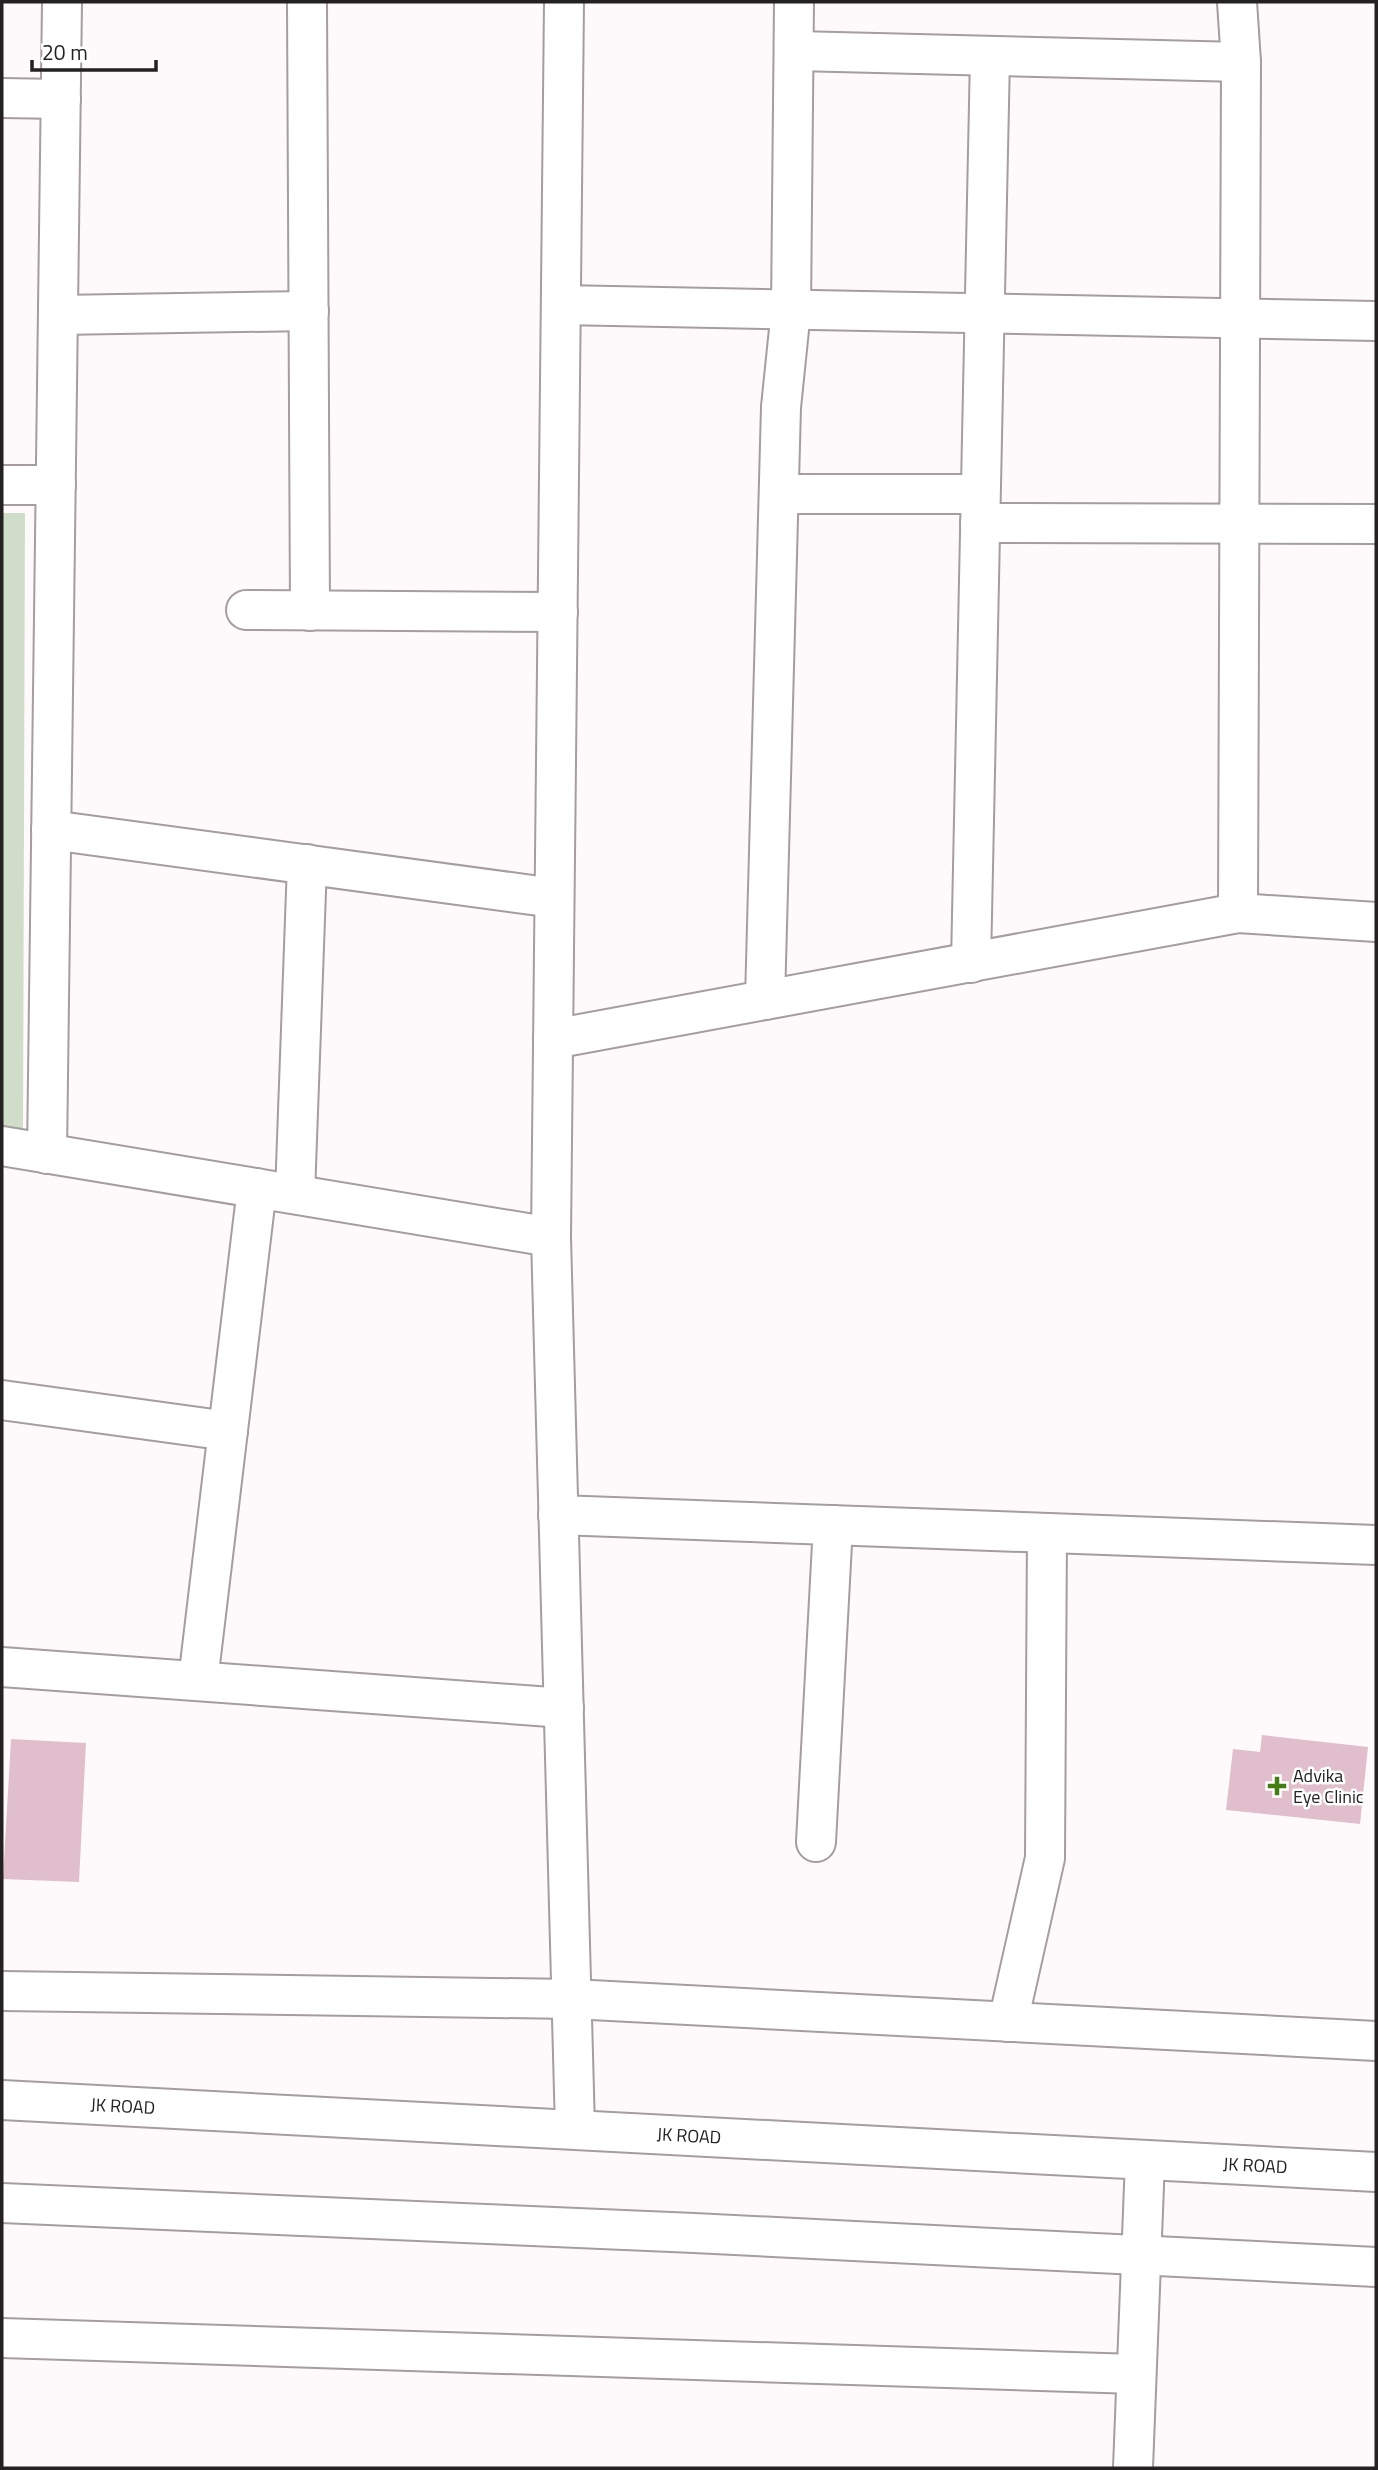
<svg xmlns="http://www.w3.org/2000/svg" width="1378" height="2470" viewBox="0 0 1378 2470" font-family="'Titillium Web',sans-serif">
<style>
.green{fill:#d0dec9}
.building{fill:#e1becb}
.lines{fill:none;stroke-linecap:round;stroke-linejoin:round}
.minor-casing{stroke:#a59da0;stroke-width:42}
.minor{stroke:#fff;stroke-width:38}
.poi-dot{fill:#427d16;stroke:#fff;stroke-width:2.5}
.labels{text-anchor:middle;stroke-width:5;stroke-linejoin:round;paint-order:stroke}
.poi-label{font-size:18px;fill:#242122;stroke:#fff;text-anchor:start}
.street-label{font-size:18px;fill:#242122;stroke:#fff}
</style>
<rect width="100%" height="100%" fill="#fefafc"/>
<path class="green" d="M 2,513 L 25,513 L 23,1130 L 2,1126 Z"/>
<path class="building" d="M 1262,1735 L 1368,1747 L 1360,1824 L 1226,1810 L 1233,1749 L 1260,1752 Z
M 11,1739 L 86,1743 L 79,1882 L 3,1879 Z"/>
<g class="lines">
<defs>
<g id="minor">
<path d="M 307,2 L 310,611"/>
<path d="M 564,2 L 551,1237 L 575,2129"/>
<path d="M 1237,2 L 1241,62 L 1238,913"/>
<path d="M 796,51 L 1241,62"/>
<path d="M 2,98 L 61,99"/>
<path d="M 561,305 L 1376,321"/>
<path d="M 58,315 L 309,311"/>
<path d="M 2,485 L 56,485"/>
<path d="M 779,494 L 980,494"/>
<path d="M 980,523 L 1376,524"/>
<path d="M 246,610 L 558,612"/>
<path d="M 51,830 L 554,898"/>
<path d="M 971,963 L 990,56"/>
<path d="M 765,1000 L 781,407 L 791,310 L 794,2"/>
<path d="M 553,1039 L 1238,913 L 1376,922"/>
<path d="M 2,1146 L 551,1237"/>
<path d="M 47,1154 L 62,2"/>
<path d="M 295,1194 L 307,864"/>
<path d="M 2,1400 L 228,1431"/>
<path d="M 558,1515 L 1376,1545"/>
<path d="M 2,1667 L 564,1708"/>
<path d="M 198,1681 L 257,1188"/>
<path d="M 816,1842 L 833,1525"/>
<path d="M 2,1991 L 572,1999 L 1376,2041"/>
<path d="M 1008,2022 L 1045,1858 L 1047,1533"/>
<path id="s1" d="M 2,2100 L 1376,2172"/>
<path d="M 2,2203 L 694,2233 L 1376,2267"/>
<path d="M 2,2338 L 1136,2374"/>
<path d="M 1133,2468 L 1145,2160"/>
</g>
</defs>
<use href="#minor" class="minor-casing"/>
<use href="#minor" class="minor"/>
</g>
<path class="poi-dot" d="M1273.5 1775.5h7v7h7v7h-7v7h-7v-7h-7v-7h7z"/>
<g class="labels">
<g class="poi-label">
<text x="1293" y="1782">Advika<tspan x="1293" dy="21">Eye Clinic</tspan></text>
</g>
<g class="street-label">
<text dy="6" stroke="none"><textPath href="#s1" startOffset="121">JK ROAD</textPath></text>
<text dy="6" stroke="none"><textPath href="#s1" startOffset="688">JK ROAD</textPath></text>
<text dy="6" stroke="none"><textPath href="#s1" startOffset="1255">JK ROAD</textPath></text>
</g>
</g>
<rect width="1378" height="2470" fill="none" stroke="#242122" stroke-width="7"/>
<path d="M32 60v10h124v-10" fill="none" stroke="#242122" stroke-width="3.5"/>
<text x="42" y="60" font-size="21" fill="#242122" stroke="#ffffff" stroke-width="5" paint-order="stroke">20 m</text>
</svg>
